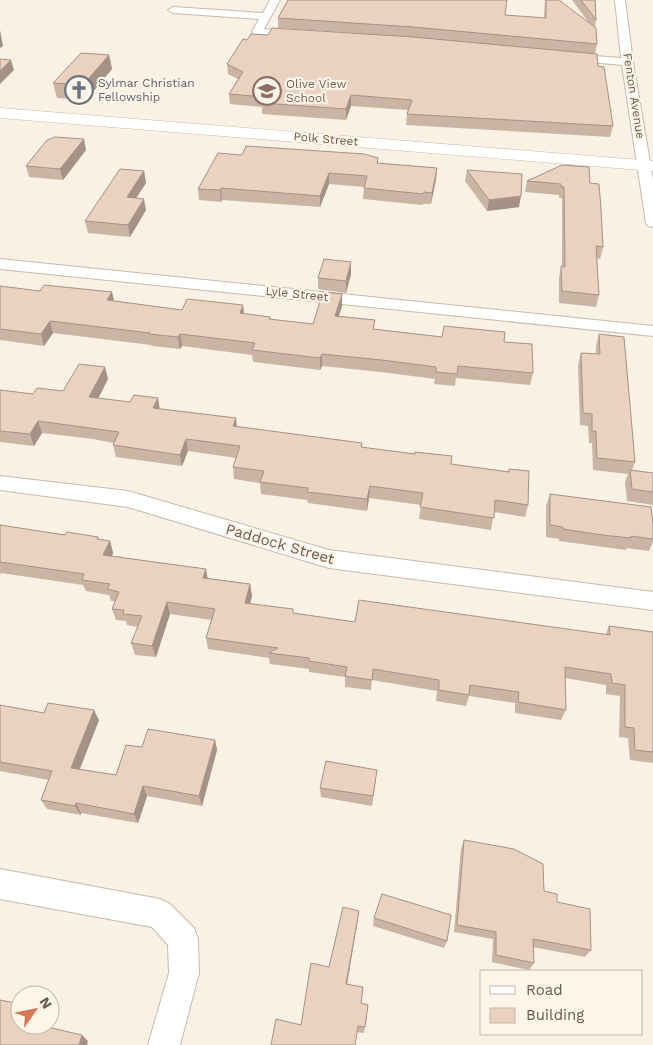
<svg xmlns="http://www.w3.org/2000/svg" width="653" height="1045" viewBox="0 0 653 1045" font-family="'Work Sans',sans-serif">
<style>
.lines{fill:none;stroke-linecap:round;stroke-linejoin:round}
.street-casing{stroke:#c8b9ac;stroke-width:2}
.secondary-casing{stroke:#ccbaab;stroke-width:1}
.street{fill:#fff;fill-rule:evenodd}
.secondary{fill:#fff;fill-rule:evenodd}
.wall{fill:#cab4a4}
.shaded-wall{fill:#a49286}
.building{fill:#ebd1bf;stroke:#a49286}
.labels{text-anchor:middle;stroke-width:4.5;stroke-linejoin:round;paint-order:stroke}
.far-worship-label{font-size:12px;fill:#5b616d;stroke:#fdf5e9;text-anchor:start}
.far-education-label{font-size:12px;fill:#785e54;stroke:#fdf5e9;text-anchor:start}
.far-street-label{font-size:12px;fill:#6e594d;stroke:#fdf5e9}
.street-label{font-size:15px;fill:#6e594d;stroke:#fdf5e9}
</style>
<rect width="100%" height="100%" fill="#f9f1e4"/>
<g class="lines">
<defs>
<path id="street" d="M 270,0 L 280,0 L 264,29 L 297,32 L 302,35 L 301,37 L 253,34 L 252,32 L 259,19 L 173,13 L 168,10 L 173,7 L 263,13 Z
M 615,0 L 625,0 L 633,62 L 653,180 L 653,227 L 648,226 L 646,223 L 622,65 L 569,60 L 563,57 L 569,54 L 621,58 Z
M 0,259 L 653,326 L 653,336 L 0,269 Z
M 0,476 L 128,491 L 329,550 L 653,592 L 653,610 L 329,568 L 128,507 L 0,490 Z
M 0,869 L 160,899 L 170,904 L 194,928 L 198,939 L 199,973 L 180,1045 L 148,1045 L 169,973 L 168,945 L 152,927 L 0,899 Z"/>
<path id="secondary" d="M 0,108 L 653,161 L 653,171 L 0,118 Z"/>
</defs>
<use href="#street" class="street-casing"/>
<use href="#secondary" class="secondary-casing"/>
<use href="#street" class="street"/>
<use href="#secondary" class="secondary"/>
</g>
<path class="wall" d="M 545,0 L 546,0 L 589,23 L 572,0 L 595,0 L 596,20 L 595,27 L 597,44 L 595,54 L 613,126 L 610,137 L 406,125 L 407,114 L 408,110 L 351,106 L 346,120 L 262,114 L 262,107 L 230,104 L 229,94 L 238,79 L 228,74 L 227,64 L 247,40 L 268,35 L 370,34 L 278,28 L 278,18 L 505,15 L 544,18 Z
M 109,55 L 112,69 L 86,100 L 57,98 L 53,83 Z
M 86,150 L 63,180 L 29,177 L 26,166 Z
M 242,155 L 378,158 L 378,163 L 437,168 L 436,179 L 431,204 L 423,204 L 422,205 L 363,199 L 364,187 L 329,184 L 320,207 L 222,200 L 221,202 L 199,200 L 198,189 Z
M 467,170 L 519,207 L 487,211 L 465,181 Z
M 144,171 L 146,183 L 136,198 L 146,210 L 130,237 L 88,233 L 85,221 Z
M 527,181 L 590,183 L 603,247 L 600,259 L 597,258 L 599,295 L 596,307 L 559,303 L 559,278 L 561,266 L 562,267 L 562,198 L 559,198 L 559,195 L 525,192 Z
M 351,262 L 351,274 L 346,293 L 318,289 L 318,278 Z
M 0,286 L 182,310 L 243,305 L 244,314 L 270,317 L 270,319 L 313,324 L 342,306 L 339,316 L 375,320 L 374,329 L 442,337 L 504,342 L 533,373 L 530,385 L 456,378 L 455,386 L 434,384 L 435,379 L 381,372 L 322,366 L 320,370 L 253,362 L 252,355 L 182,346 L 180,349 L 152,346 L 151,345 L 53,333 L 44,346 L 0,340 Z
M 599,334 L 635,462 L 632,470 L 653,473 L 653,505 L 627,501 L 625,482 L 628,474 L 593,470 L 592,443 L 589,443 L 588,426 L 580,425 L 578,365 L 581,353 L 596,354 L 596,346 Z
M 108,379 L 98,398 L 160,409 L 236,418 L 237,427 L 361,447 L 451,464 L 508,472 L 509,469 L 528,505 L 525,517 L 494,512 L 491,530 L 419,519 L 421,505 L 369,498 L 367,511 L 308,503 L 307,500 L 261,494 L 260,483 L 234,479 L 233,467 L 236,458 L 188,451 L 182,466 L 116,457 L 113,445 L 114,443 L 93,439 L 42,433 L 34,446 L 0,442 L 0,390 L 33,394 L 63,391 Z
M 550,494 L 653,525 L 653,542 L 649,551 L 627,548 L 626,550 L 559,541 L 559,539 L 546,537 L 546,506 Z
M 0,525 L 65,535 L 98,537 L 99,540 L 110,541 L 113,553 L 112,556 L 206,569 L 207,578 L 250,584 L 252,596 L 250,603 L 294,613 L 355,622 L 606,634 L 609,626 L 653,632 L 653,763 L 630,760 L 628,738 L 619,737 L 620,696 L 606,694 L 606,685 L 565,678 L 566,710 L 561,720 L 515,713 L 515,703 L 469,696 L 466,706 L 436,701 L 437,691 L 372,680 L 371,690 L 345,687 L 345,677 L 309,672 L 309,669 L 270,664 L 269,658 L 208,649 L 206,638 L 212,620 L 170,614 L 156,657 L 135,655 L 131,643 L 138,627 L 127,625 L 126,621 L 116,620 L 112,609 L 115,601 L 111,601 L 109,595 L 86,591 L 83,585 L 1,573 L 0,575 Z
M 0,705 L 44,713 L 99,720 L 80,769 L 116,775 L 142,747 L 215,740 L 217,750 L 202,806 L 147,796 L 138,823 L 81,813 L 81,815 L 47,809 L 41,800 L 49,780 L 0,771 Z
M 376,780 L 372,806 L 321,797 L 320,788 Z
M 464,840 L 544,891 L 557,902 L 591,950 L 585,957 L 533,947 L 534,963 L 529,970 L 492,962 L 493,939 L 454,932 L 461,849 Z
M 359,911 L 347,984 L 361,1003 L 368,1005 L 364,1033 L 301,1025 L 329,967 Z
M 374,918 L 447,941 L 444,948 L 373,926 Z"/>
<path class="shaded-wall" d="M 0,30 L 3,46 L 0,48 Z
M 109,55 L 112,69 L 86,100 L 83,85 Z
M 11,60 L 14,70 L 0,84 L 0,71 Z
M 351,95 L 351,106 L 346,120 L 346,109 Z
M 84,139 L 86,150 L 63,180 L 60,169 Z
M 437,168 L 436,179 L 431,204 L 432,193 Z
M 144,171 L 146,183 L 129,209 L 127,197 Z
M 329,173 L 329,184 L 320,207 L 320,196 Z
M 221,188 L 222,200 L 221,202 L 220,190 Z
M 521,196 L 519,207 L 487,211 L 489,200 Z
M 144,199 L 146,210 L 130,237 L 128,225 Z
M 351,262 L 351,274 L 346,293 L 346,281 Z
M 112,292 L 115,304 L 107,300 Z
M 342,294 L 342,306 L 335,328 L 335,316 Z
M 243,305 L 244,317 L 240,313 Z
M 50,321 L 53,333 L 44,346 L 41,334 Z
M 180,334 L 182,346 L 180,349 L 178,337 Z
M 322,354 L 322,366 L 320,370 L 320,358 Z
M 105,367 L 108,379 L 93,409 L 89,397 Z
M 158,398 L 160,410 L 153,408 Z
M 236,418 L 237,430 L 233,426 Z
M 38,421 L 42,433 L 34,446 L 30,434 Z
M 186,439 L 188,451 L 182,466 L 180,455 Z
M 370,486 L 369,498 L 367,511 L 367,499 Z
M 110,541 L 113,553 L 107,567 L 103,555 Z
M 206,569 L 208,581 L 203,578 Z
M 250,584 L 252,596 L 247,614 L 245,603 Z
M 167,602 L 170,614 L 156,657 L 152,646 Z
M 94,710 L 99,720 L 76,778 L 71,768 Z
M 215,740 L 217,750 L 202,806 L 199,796 Z
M 143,786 L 147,796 L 138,823 L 134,814 Z
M 76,803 L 81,813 L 81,815 L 75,806 Z
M 359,911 L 358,918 L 346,990 L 346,984 Z
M 82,1035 L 88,1041 L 87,1045 L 79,1045 Z"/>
<path class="building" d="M 288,0 L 507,0 L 505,15 L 546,18 L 546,0 L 559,0 L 596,28 L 597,44 L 413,27 L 278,18 Z
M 581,0 L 595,0 L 596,20 Z
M 272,28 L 413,37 L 597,54 L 598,66 L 604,67 L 613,126 L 407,114 L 412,100 L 351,95 L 346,109 L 262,103 L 265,97 L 229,94 L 243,72 L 227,64 L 243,39 L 247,40 L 251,34 L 268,35 Z
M 81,53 L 109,55 L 83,85 L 53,83 Z
M 0,59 L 11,60 L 0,71 Z
M 55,137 L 84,139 L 60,169 L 26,166 L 47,140 Z
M 246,146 L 364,154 L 378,158 L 377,163 L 437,168 L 432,193 L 424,192 L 423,194 L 364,188 L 367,176 L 329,173 L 320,196 L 221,188 L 220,190 L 198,189 L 218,153 L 242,155 Z
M 562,165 L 589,167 L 590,183 L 599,184 L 601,209 L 603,247 L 596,246 L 599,295 L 562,291 L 561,266 L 565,267 L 564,187 L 561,187 L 561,184 L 527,181 Z
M 120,169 L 144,171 L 127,197 L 144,199 L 128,225 L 85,221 Z
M 467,170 L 522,174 L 521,196 L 489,200 Z
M 324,259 L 351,262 L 346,281 L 318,278 Z
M 44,285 L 112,292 L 107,300 L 182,310 L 187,299 L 243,305 L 240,313 L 270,317 L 269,319 L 313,324 L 323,292 L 342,294 L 335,316 L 375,320 L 373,329 L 442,337 L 444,326 L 505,332 L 504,342 L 532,344 L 533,373 L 458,366 L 457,374 L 436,372 L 436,367 L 382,360 L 322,354 L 320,358 L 252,350 L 255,343 L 180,334 L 178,337 L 149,334 L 150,333 L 50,321 L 41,334 L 0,329 L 0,286 L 40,291 Z
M 599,334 L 624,337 L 635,462 L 597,458 L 596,431 L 592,431 L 592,414 L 583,413 L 581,353 L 600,354 Z
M 79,364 L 105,367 L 89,397 L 130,402 L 134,395 L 158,398 L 153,408 L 236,418 L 233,426 L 362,443 L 361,447 L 415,454 L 415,452 L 452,456 L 451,464 L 509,472 L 509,469 L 529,471 L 528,505 L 495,500 L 494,518 L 420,507 L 423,493 L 370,486 L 367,499 L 307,492 L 308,488 L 260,482 L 264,471 L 233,467 L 240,446 L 186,439 L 180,455 L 113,445 L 119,432 L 38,421 L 30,434 L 0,431 L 0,390 L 33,394 L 37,388 L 63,391 Z
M 630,470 L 653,473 L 653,492 L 632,489 Z
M 550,494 L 651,507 L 653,525 L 653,539 L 631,536 L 631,538 L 602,535 L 563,529 L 563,527 L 550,525 Z
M 0,525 L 65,535 L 67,532 L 98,537 L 97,539 L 110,541 L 103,555 L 206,569 L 203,578 L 250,584 L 245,603 L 293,609 L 293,613 L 355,622 L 359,600 L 610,635 L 609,626 L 653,632 L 653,752 L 635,750 L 634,728 L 625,727 L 625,685 L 612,683 L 611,674 L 565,667 L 566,710 L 518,702 L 519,692 L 470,685 L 469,695 L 439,690 L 439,680 L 373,669 L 372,680 L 345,676 L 347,667 L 309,661 L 309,658 L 269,653 L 278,648 L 206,638 L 215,609 L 167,602 L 152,646 L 131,643 L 142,616 L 123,614 L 124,610 L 112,609 L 119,592 L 107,589 L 110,584 L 82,580 L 84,574 L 0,562 Z
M 48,703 L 94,710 L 71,768 L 116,775 L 126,745 L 142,747 L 148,729 L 215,740 L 199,796 L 143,786 L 134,814 L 76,803 L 75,806 L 41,800 L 52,771 L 0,762 L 0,705 L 44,713 Z
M 326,761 L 377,770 L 373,796 L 320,788 Z
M 464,840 L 514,849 L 543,864 L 544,891 L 557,894 L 557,902 L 590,909 L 591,950 L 533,939 L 534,963 L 496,955 L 496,932 L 457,925 Z
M 382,894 L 451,915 L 447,941 L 374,918 Z
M 343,907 L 359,911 L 346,984 L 363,987 L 361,1003 L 368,1005 L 365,1027 L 358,1026 L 355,1045 L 271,1045 L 276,1019 L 301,1025 L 311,963 L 329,967 Z
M 0,1000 L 20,1004 L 20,1025 L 38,1025 L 82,1035 L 79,1045 L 0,1045 Z"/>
<defs>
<symbol id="church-ring" viewBox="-11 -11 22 22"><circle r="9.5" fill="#fdf5e9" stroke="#6b7280" stroke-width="1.5"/><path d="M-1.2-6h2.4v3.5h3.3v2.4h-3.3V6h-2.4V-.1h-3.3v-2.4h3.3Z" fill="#6b7280"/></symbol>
<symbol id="school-ring" viewBox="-11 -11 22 22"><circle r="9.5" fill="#fdf5e9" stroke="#8d6e63" stroke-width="1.5"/><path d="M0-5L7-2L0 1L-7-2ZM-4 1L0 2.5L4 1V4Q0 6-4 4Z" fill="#8d6e63"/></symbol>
</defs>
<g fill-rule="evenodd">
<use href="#church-ring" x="63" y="74" width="32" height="32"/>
<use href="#school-ring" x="251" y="75" width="32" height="32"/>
</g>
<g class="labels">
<g class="far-worship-label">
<text x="98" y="87">Sylmar Christian<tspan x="98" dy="14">Fellowship</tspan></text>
</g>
<g class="far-education-label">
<text x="286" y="88">Olive View<tspan x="286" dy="14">School</tspan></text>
</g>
<g class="far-street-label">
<text transform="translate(634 96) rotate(81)" y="4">Fenton Avenue</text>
<text transform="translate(326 139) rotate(5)" y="4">Polk Street</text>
<text transform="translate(297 294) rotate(6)" y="4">Lyle Street</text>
</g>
<g class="street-label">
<text transform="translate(280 544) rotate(16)" y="5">Paddock Street</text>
</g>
</g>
<rect x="480" y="970" width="162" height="65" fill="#fdf5e9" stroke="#c4b7ab"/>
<rect x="490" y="986" width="25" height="8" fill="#ffffff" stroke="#c4b7ab"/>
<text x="526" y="995" font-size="15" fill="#6e594d">Road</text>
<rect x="490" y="1008" width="25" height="15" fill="#ebd1bf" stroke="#c4b7ab"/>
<text x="526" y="1020" font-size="15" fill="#6e594d">Building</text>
<g transform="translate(35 1010) rotate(57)"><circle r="24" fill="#fdf5e9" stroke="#c4b7ab"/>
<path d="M0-4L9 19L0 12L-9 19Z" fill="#d57657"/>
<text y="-8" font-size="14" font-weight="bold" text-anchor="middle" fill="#6e594d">N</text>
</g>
</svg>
